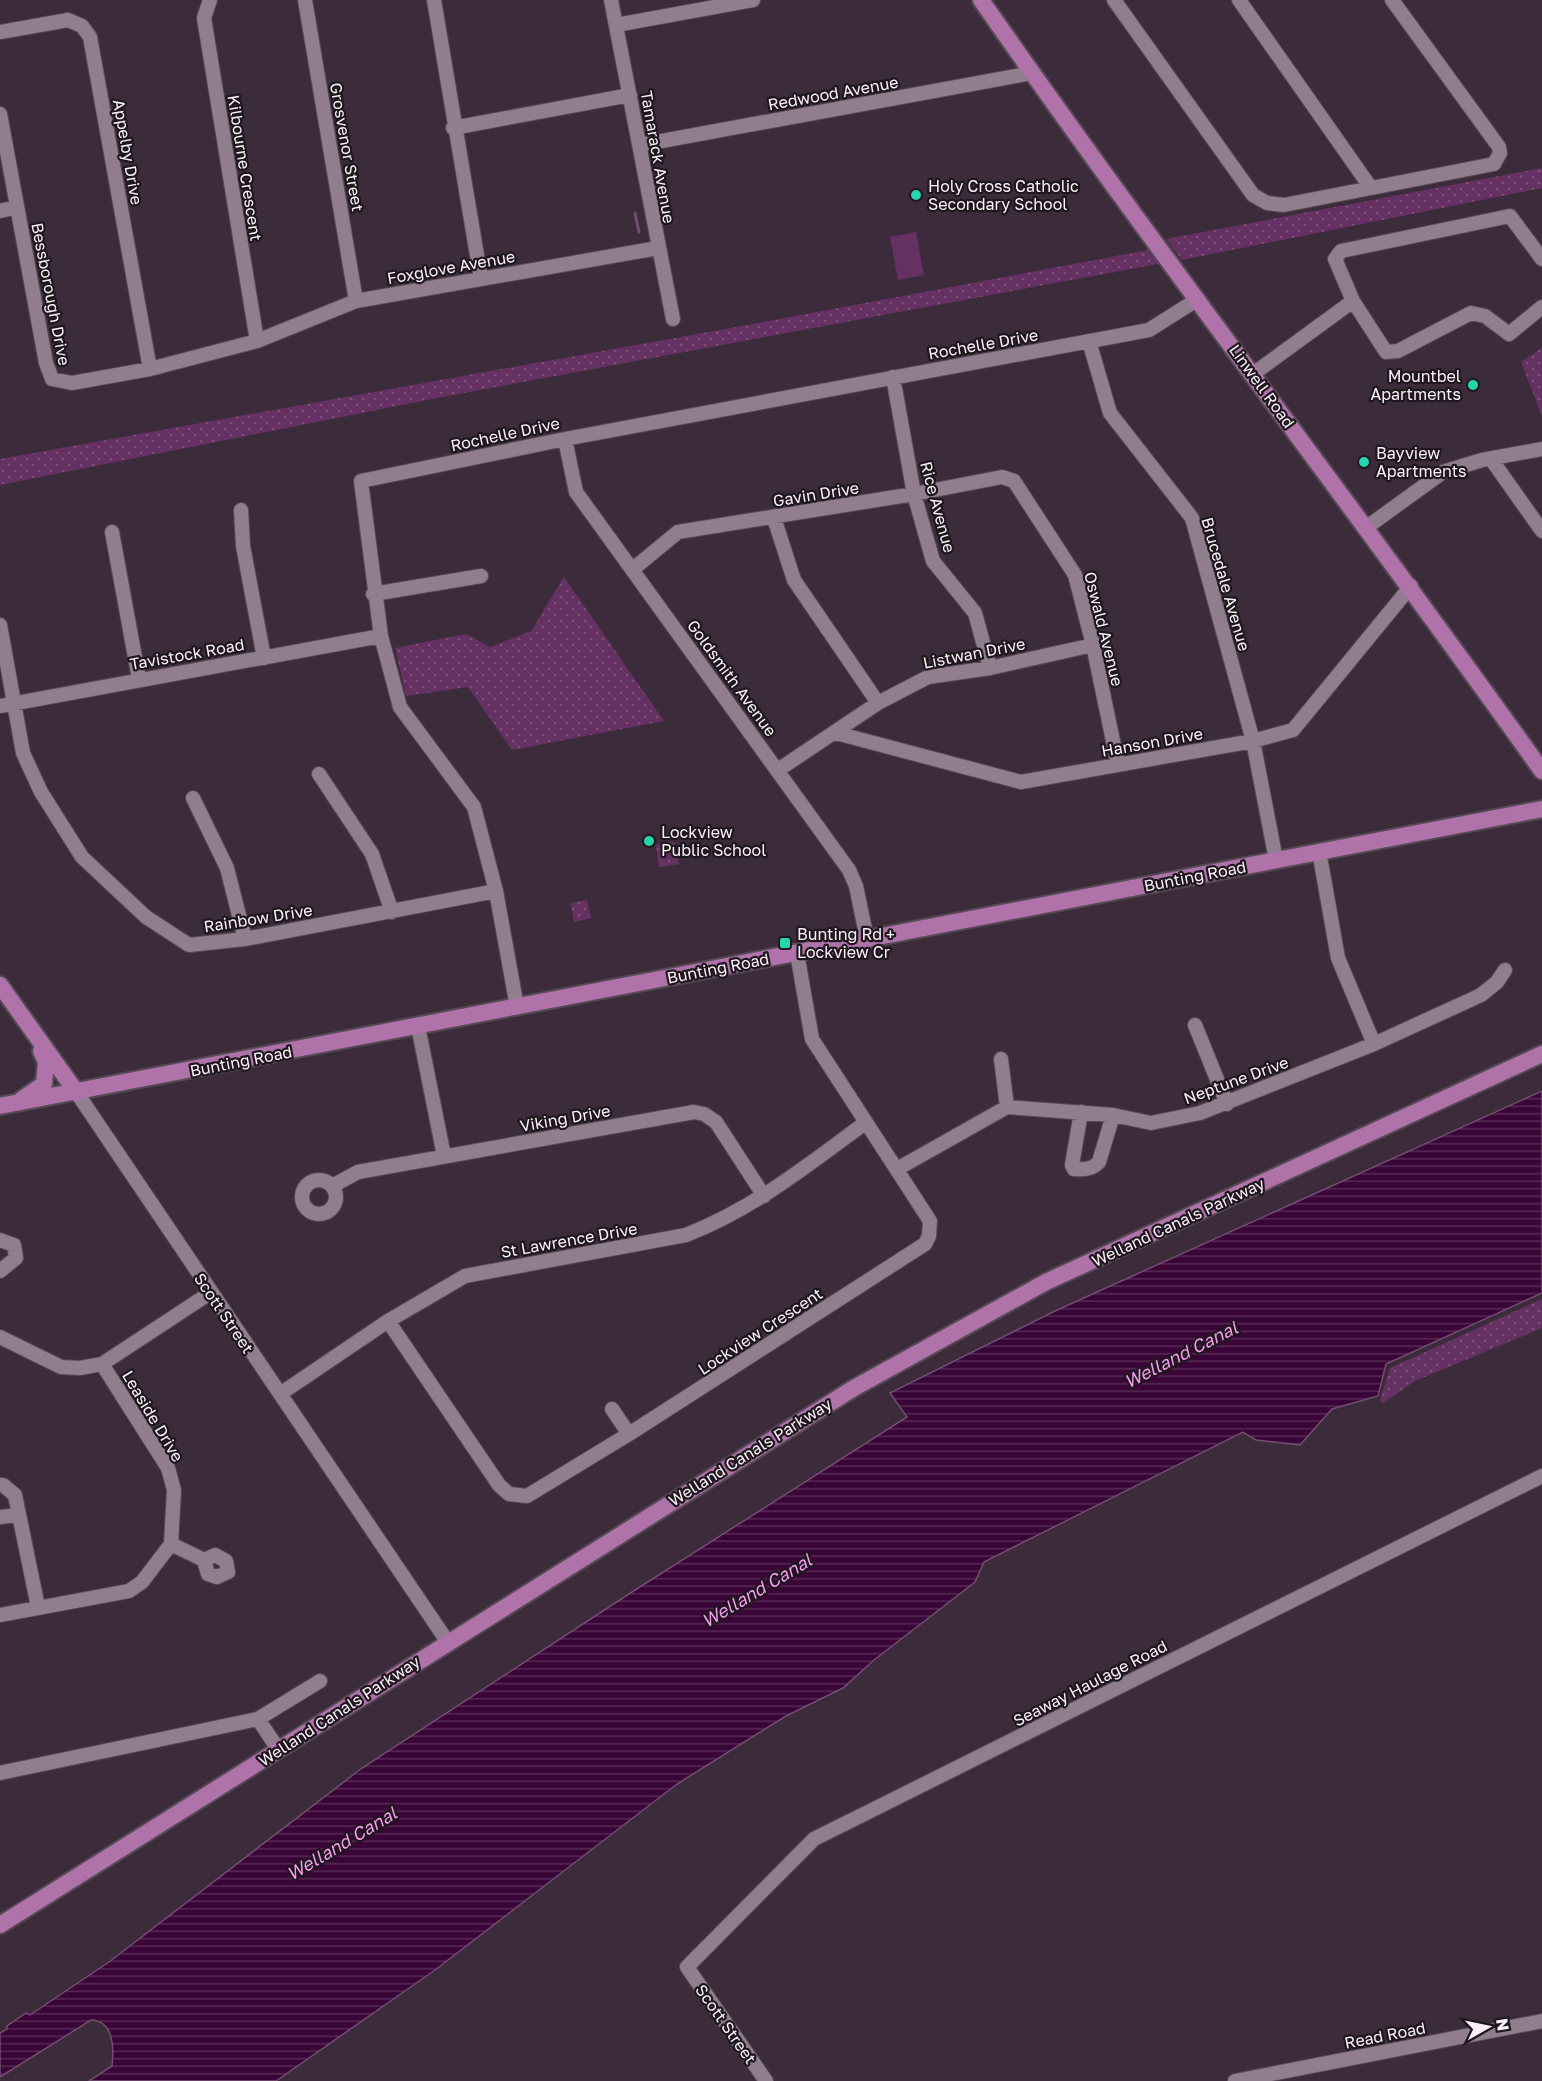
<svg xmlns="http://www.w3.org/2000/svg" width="1542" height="2081" viewBox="0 0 1542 2081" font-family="'Golos Text',sans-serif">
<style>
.grass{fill:url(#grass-dots)}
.pitch{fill:#653162}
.water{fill:url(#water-rules);stroke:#744c72;stroke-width:1.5}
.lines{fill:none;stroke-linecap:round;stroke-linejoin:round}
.stream{stroke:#744c72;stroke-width:3}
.minor-casing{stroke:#574956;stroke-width:16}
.major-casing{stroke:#574956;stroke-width:20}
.minor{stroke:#907d8e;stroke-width:14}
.major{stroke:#af73aa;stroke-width:16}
.poi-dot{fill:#26d5ae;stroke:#1f171e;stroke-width:2}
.labels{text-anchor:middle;stroke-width:4.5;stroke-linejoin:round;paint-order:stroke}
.street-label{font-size:16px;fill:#fcf1fb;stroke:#1f171e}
.poi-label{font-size:16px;fill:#fcf1fb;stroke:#1f171e;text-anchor:start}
.water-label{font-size:18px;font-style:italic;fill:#f699ef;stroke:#1f171e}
</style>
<defs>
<pattern id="grass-dots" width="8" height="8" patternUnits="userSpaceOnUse" patternTransform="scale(1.5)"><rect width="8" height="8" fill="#653162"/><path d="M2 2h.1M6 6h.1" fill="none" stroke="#7c4f79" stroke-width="1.8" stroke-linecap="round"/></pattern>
<pattern id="water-rules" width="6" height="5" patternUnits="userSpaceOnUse" patternTransform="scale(1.5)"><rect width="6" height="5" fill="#390637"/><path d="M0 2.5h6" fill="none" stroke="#572b55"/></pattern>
</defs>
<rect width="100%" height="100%" fill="#3c2c3b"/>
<path class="grass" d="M 1542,168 L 1542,188 L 1182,260 L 1166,239 Z
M 1154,249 L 1163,263 L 437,398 L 0,485 L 0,459 L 742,326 Z
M 1542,348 L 1542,416 L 1521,362 Z
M 564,577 L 664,721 L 512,750 L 468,687 L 406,696 L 395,648 L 466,634 L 490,647 L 531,631 Z
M 665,842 L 674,842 L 679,864 L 659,867 L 656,845 Z
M 587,900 L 591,918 L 574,922 L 571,903 Z
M 1542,1299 L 1542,1328 L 1415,1381 L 1383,1403 L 1380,1400 L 1390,1368 Z"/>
<path class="pitch" d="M 916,232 L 924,275 L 898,280 L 890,237 Z"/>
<path class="water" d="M 1542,1091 L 1542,1293 L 1386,1364 L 1378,1396 L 1332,1409 L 1300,1445 L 1256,1440 L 1243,1432 L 984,1562 L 975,1582 L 874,1660 L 843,1688 L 786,1716 L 677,1784 L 435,1970 L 276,2081 L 89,2081 L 112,2066 C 114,2048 114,2021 91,2020 L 0,2077 L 0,2033 L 7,2029 L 7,2026 L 26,2013 L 30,2015 L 109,1962 L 362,1768 L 632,1592 L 907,1417 L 890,1393 L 1055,1311 Z"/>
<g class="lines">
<path class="stream" d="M 635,213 L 639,232"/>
<defs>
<path id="minor" d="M 210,0 L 204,18 L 257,341
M 305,0 L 356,301
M 434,0 L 481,279
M 611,0 L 673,319
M 1114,0 L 1253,195 L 1267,203 L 1284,205 L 1494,164 L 1500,153 L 1499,147 L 1392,0
M 1239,0 L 1371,188
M 616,25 L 753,0
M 0,32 L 68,20 L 82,26 L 90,37 L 150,369
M 0,114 L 46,363 L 52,379 L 72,383 L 150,369 L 257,341 L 356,301 L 658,248
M 453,128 L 630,95
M 640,145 L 1032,73
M 0,211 L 17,207
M 1542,259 L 1510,216 L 1341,251 L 1335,259 L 1353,301 L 1386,352 L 1398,351 L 1471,313 L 1485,316 L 1509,334 L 1542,307
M 1089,341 L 1110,413 L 1192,518 L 1253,741 L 1276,860
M 1253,374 L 1353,301
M 893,377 L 914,494 L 933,561 L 975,613 L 990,668
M 565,439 L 576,492 L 849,870 L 856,886 L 867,939
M 1491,459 L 1542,531
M 241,510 L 243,546 L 264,658
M 774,518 L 794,580 L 878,703
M 1367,527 L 1443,472 L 1482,460 L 1542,449
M 112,532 L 139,679
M 633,569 L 678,532 L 914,494 L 1002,477 L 1014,481 L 1075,575 L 1093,645 L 1118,765
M 373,594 L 481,576
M 0,625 L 23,753 L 41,792 L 82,857 L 146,917 L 189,945 L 245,939 L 496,891
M 0,706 L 381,636
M 836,733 L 1021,782 L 1253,741 L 1293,730 L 1411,586
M 778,770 L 878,703 L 928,677 L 990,668 L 1093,645
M 319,774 L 372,854 L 392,912
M 193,798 L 227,868 L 245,939
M 1319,851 L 1338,958 L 1374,1044
M 517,1007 L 496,891 L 474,807 L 400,707 L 381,636 L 361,481 L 565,439 L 1149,330 L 1198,299
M 1195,1025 L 1227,1104
M 418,1026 L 444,1156
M 1001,1059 L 1007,1107
M 77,1093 L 447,1641
M 1081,1112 L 1072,1165 L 1074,1169 C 1083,1170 1093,1169 1099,1162 L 1113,1115
M 897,1169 L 1007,1107 L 1113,1115 L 1151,1123 L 1200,1113 L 1374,1044 L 1481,995 L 1497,982 L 1505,970
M302 1197a17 17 0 1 1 34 0a17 17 0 1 1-34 0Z
M 334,1185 L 358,1172 L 694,1112 L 704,1114 L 716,1122 L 764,1196
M 0,1240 L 14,1245 L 16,1258 L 0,1271
M 388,1321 L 499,1485 L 509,1494 L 527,1496 L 629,1434 L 925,1244 L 929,1236 L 930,1221 L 812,1039 L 797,953
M 0,1337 L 61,1367 L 80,1368 L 102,1364 L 210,1293
M 280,1394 L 388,1321 L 465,1276 L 686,1235 C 753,1209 808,1165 865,1123
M 612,1409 L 629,1434
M 0,1485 L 3,1485 L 15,1495 L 38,1607
M 0,1517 L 19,1515
M 171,1544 L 204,1560 L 215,1555 L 226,1561 L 228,1572 L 217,1577 L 208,1574 L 204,1560
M 0,1615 L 129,1591 L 142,1582 L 171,1544 L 174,1490 L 168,1468 L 102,1364
M 258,1719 L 278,1749
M 0,1773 L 258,1719 L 320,1681
M 766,2081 L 687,1967 L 814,1839 L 1542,1476
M 1235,2081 L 1542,2021"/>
<path id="major" d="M 981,0 C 1163,261 1358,512 1542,771
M 0,985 L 77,1093
M 22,1099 L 44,1084 L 46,1062 L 41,1051
M 0,1106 L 1542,809
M 0,1925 L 854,1388 L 1046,1282 L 1542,1054"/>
</defs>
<use href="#minor" class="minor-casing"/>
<use href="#major" class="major-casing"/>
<use href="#minor" class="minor"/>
<use href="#major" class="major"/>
</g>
<g class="poi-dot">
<circle cx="916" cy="195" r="6"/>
<circle cx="1473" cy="385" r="6"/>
<circle cx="1364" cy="462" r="6"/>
<circle cx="649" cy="841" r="6"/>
<rect x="779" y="937" width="12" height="12" rx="3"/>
</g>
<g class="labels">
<g class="street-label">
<text transform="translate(833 93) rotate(-10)" y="6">Redwood Avenue</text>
<text transform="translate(347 147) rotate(80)" y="6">Grosvenor Street</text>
<text transform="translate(128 152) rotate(80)" y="6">Appelby Drive</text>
<text transform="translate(658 157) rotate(80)" y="6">Tamarack Avenue</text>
<text transform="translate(245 168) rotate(81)" y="6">Kilbourne Crescent</text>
<text transform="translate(451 267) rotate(-10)" y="6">Foxglove Avenue</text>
<text transform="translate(51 294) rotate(79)" y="6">Bessborough Drive</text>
<text transform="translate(983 344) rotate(-10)" y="6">Rochelle Drive</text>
<text transform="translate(1262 386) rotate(54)" y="6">Linwell Road</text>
<text transform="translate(505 434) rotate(-12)" y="6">Rochelle Drive</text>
<text transform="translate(816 494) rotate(-9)" y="6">Gavin Drive</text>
<text transform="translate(938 507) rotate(75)" y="6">Rice Avenue</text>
<text transform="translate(1226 584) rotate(74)" y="6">Brucedale Avenue</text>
<text transform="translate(1104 629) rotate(76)" y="6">Oswald Avenue</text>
<text transform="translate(974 653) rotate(-11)" y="6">Listwan Drive</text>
<text transform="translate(187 654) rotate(-10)" y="6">Tavistock Road</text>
<text transform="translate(732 678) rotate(54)" y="6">Goldsmith Avenue</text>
<text transform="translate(1152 742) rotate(-10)" y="6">Hanson Drive</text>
<text transform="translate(1195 876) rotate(-11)" y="6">Bunting Road</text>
<text transform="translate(258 918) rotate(-9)" y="6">Rainbow Drive</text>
<text transform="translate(718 968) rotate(-11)" y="6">Bunting Road</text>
<text transform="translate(241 1061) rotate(-11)" y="6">Bunting Road</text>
<text transform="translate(1236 1080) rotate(-20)" y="6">Neptune Drive</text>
<text transform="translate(565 1118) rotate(-10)" y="6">Viking Drive</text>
<text transform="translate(1178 1222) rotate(-25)" y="6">Welland Canals Parkway</text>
<text transform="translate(569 1240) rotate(-10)" y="6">St Lawrence Drive</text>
<text transform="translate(224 1313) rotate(56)" y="6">Scott Street</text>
<text transform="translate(760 1331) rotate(-33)" y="6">Lockview Crescent</text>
<text transform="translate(153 1416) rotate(59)" y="6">Leaside Drive</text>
<text transform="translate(750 1452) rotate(-32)" y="6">Welland Canals Parkway</text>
<text transform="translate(1090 1683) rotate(-27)" y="6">Seaway Haulage Road</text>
<text transform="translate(339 1711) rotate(-33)" y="6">Welland Canals Parkway</text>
<text transform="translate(726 2024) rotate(55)" y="6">Scott Street</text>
<text transform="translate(1385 2035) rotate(-11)" y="6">Read Road</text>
</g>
<g class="poi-label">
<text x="928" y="192">Holy Cross Catholic<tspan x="928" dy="18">Secondary School</tspan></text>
<text x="1461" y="382" text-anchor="end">Mountbel<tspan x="1461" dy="18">Apartments</tspan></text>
<text x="1376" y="459">Bayview<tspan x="1376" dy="18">Apartments</tspan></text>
<text x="661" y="838">Lockview<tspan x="661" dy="18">Public School</tspan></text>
<text x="797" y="940">Bunting Rd +<tspan x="797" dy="18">Lockview Cr</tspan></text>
</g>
<g class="water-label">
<text transform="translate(1181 1355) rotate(-27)" y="6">Welland Canal</text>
<text transform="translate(757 1591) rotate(-31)" y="6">Welland Canal</text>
<text transform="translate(342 1844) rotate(-31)" y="6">Welland Canal</text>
</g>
</g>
<g transform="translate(1488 2027) rotate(81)" stroke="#1f171e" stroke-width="4.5" paint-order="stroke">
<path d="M0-4.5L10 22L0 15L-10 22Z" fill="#fcf1fb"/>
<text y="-9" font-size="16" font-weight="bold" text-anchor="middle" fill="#fcf1fb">N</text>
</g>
</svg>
